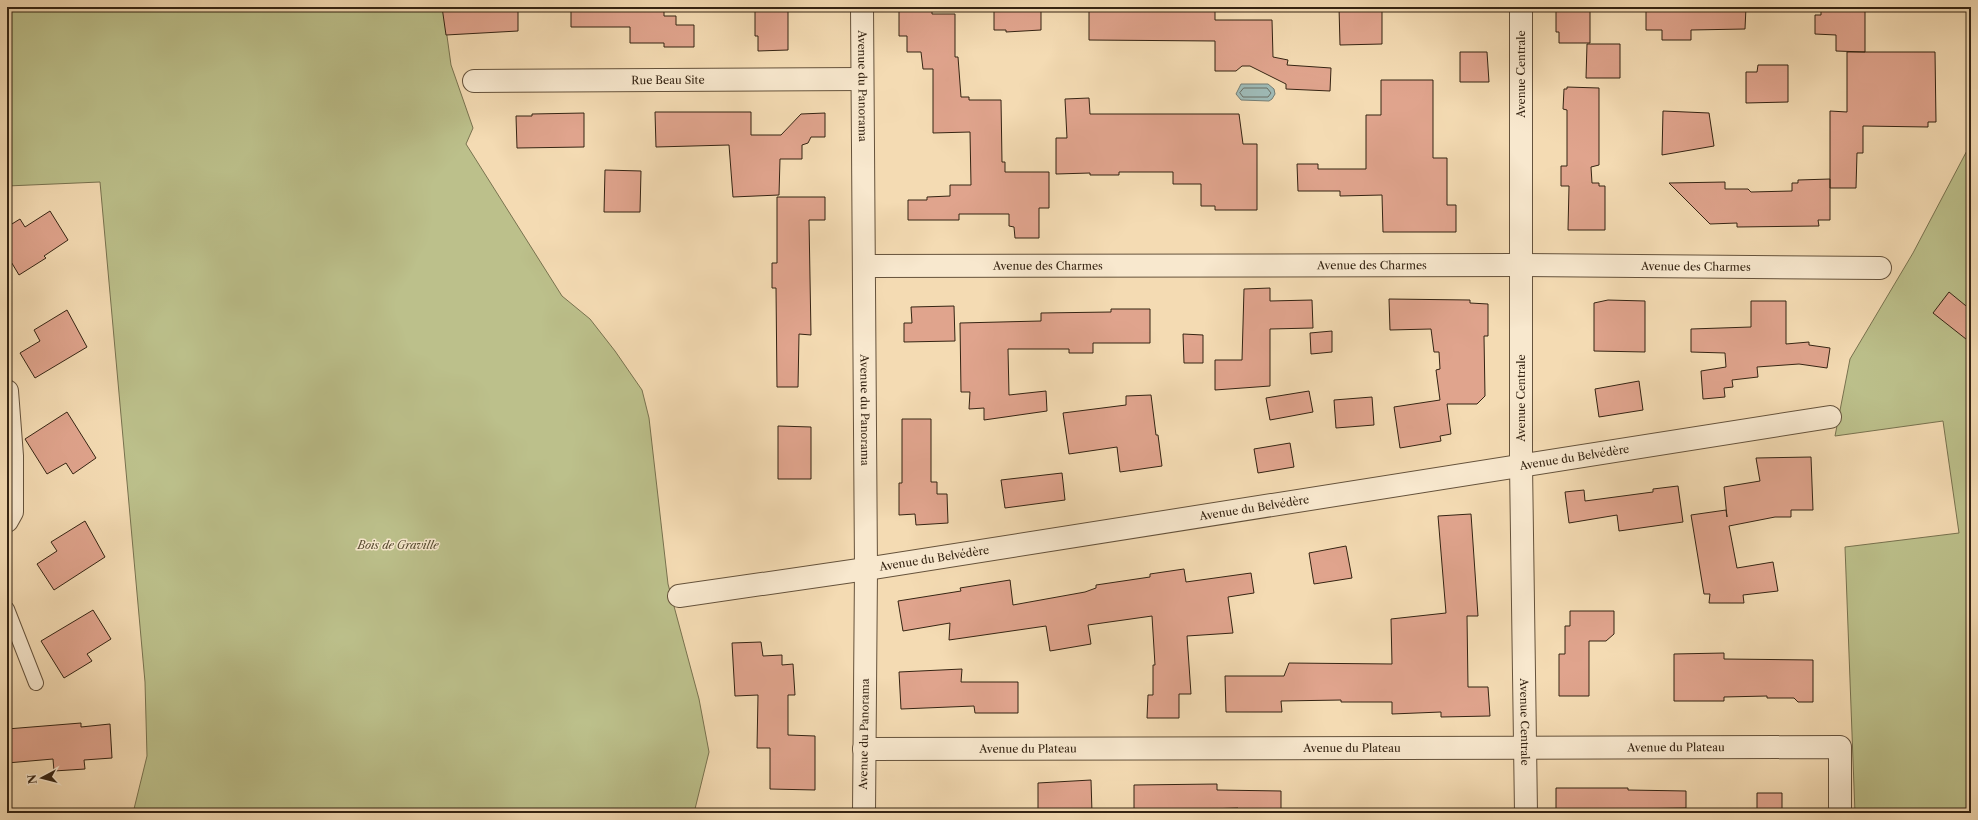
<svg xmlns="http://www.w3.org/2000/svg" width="1978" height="820" viewBox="0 0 1978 820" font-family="'Libre Caslon Text',serif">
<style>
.green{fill:#bcc08b;stroke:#78724f}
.water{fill:#9eb9b5;stroke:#747d74}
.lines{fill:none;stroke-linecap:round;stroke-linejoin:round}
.shore{stroke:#6a6e64;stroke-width:1}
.building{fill:#e0a48d;stroke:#352413}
.lane-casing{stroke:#65523b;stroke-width:16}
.street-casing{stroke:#65523b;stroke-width:24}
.lane{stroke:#f8e8ce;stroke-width:14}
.street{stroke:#f8e8ce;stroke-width:22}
.labels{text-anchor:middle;stroke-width:3;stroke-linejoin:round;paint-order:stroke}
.street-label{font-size:11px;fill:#352413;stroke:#f8e8ce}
.park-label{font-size:11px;font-style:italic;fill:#574b31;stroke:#f8e8ce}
</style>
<rect width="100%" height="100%" fill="#f4dbb3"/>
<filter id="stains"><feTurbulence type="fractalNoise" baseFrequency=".005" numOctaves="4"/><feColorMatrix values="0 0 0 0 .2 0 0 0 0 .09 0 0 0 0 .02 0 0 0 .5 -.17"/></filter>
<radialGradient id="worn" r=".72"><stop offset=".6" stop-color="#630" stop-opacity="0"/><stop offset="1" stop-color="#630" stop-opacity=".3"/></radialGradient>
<path class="green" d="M 7,7 L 443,7 L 451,65 L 473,128 L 466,144 L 562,296 L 590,319 L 615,351 L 642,390 L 649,418 L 668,584 L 699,699 L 709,752 L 694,813 L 133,813 L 147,756 L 145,682 L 100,182 L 7,186 Z
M 1971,143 L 1971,813 L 1855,813 L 1845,547 L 1959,533 L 1943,421 L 1835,436 L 1850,359 L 1913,253 Z"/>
<path class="water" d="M 1241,84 L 1268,84 L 1274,89 L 1275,94 L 1272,99 L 1269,101 L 1241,100 L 1236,94 Z"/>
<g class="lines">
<path class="shore" d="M 1244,88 L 1267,88 L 1271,93 L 1268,97 L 1243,97 L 1240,93 Z"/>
</g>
<path class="building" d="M 442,7 L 518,7 L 518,31 L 446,35 Z
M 571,7 L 664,7 L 664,16 L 676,16 L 676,25 L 694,25 L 694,47 L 664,47 L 664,43 L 630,43 L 630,27 L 571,27 Z
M 755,7 L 788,7 L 788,50 L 758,51 L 758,36 L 755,36 Z
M 899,7 L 932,7 L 932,14 L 955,14 L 955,57 L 958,57 L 961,97 L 969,97 L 969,100 L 1001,100 L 1002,162 L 1005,162 L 1005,172 L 1049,172 L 1049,208 L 1039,208 L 1039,238 L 1015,238 L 1014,227 L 1009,226 L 1009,214 L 959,214 L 959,220 L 908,220 L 908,200 L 927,200 L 927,197 L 950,196 L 950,185 L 971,185 L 970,132 L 933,133 L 933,69 L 923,69 L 921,52 L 907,52 L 907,36 L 899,36 Z
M 1041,7 L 1041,30 L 1006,32 L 1006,30 L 994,30 L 994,8 Z
M 1089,7 L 1215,7 L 1215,20 L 1272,20 L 1273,57 L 1288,60 L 1287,65 L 1331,68 L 1330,91 L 1286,89 L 1286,84 L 1250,66 L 1242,66 L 1236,71 L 1215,71 L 1215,41 L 1089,40 Z
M 1339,7 L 1382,9 L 1382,44 L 1340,45 Z
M 1556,7 L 1590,7 L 1590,43 L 1559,43 L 1559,32 L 1556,32 Z
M 1646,7 L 1746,7 L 1745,29 L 1691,30 L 1691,40 L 1662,40 L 1662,30 L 1646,30 Z
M 1821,7 L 1865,7 L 1865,52 L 1836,51 L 1836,35 L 1815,34 L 1815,15 L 1821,15 Z
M 1587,44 L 1620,44 L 1620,78 L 1586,78 Z
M 1460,52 L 1487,52 L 1489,82 L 1460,82 Z
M 1847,52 L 1935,52 L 1936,122 L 1928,122 L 1928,127 L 1863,126 L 1863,153 L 1857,153 L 1856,188 L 1830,188 L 1830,111 L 1847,112 Z
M 1758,65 L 1788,65 L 1788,102 L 1746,103 L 1746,72 L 1757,72 Z
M 1381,80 L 1433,80 L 1433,158 L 1447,158 L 1447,205 L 1456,205 L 1456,232 L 1383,232 L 1382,195 L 1340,196 L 1340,191 L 1298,191 L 1297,164 L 1318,164 L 1318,169 L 1366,169 L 1366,115 L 1381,115 Z
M 1567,87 L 1599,88 L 1599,165 L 1591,167 L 1592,183 L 1599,183 L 1599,186 L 1605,186 L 1605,230 L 1568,230 L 1569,186 L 1561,186 L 1561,166 L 1567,166 L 1567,110 L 1563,109 L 1564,89 L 1567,89 Z
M 1089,98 L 1090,114 L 1239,114 L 1243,144 L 1257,144 L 1257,210 L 1215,210 L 1215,206 L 1201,206 L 1201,184 L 1173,184 L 1173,172 L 1119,172 L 1119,175 L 1090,175 L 1090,173 L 1056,174 L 1056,138 L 1067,138 L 1065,99 Z
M 1663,111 L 1709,113 L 1714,146 L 1662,155 Z
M 655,112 L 751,112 L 751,135 L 781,135 L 801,114 L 825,113 L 825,137 L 811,137 L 808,143 L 802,145 L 802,159 L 780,159 L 779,195 L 733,197 L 729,145 L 656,147 Z
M 584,113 L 584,147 L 517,148 L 516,116 L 532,116 L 532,114 Z
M 605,170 L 641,171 L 640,212 L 604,212 Z
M 1830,179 L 1830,220 L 1818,220 L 1819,226 L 1737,227 L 1737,223 L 1710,224 L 1669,183 L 1725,182 L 1725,189 L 1748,189 L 1751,192 L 1792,191 L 1792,183 L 1798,183 L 1798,180 Z
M 777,197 L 825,197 L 825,220 L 809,220 L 811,335 L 799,334 L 798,387 L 777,387 L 776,288 L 772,288 L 772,263 L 777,263 Z
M 50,211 L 68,240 L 44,256 L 46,258 L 19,275 L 7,255 L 7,227 L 20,219 L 25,227 Z
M 1270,288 L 1270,301 L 1312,300 L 1313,328 L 1270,329 L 1270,386 L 1215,390 L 1215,360 L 1242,360 L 1244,289 Z
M 1949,292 L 1971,310 L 1971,343 L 1933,313 Z
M 1389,299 L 1470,300 L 1470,303 L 1488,304 L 1488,336 L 1484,336 L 1485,396 L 1477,404 L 1447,404 L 1451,434 L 1440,436 L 1441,441 L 1400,448 L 1394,407 L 1440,400 L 1436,370 L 1440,369 L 1439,352 L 1434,352 L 1431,329 L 1390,330 Z
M 1608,300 L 1645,301 L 1645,352 L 1594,351 L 1594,303 Z
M 1751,301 L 1786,301 L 1786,344 L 1809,342 L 1809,345 L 1830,348 L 1827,368 L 1799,364 L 1757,367 L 1758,377 L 1732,380 L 1733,387 L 1724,388 L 1725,397 L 1703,399 L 1701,371 L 1726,367 L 1725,353 L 1691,352 L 1691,329 L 1751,327 Z
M 954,306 L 955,341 L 904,342 L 904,323 L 912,323 L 911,307 Z
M 1111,309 L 1150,309 L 1150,343 L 1093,343 L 1093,353 L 1069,353 L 1069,349 L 1008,349 L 1009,395 L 1046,391 L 1047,411 L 984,420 L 984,408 L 969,409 L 970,392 L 961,392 L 960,323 L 1041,321 L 1041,313 L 1111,312 Z
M 67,310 L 87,347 L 35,378 L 20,353 L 40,341 L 34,330 Z
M 1332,331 L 1332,352 L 1311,354 L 1310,333 Z
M 1183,334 L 1203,335 L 1203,363 L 1184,363 Z
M 1639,381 L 1643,410 L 1599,417 L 1595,389 Z
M 1309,391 L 1313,412 L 1270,420 L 1266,398 Z
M 1151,395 L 1156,435 L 1158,435 L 1162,466 L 1120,472 L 1117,447 L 1069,454 L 1063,413 L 1126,405 L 1126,396 Z
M 1372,397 L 1374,425 L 1336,428 L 1334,400 Z
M 67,412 L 96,458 L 73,474 L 66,463 L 47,474 L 25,439 Z
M 902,419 L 931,419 L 931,482 L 937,482 L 937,494 L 947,494 L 948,523 L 916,525 L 915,514 L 899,515 L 899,483 L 902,483 Z
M 778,426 L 811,427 L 811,479 L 778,479 Z
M 1290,443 L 1294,467 L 1258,473 L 1254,449 Z
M 1811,457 L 1813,510 L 1791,510 L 1791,517 L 1775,517 L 1729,526 L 1737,568 L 1773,562 L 1778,591 L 1743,595 L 1744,603 L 1709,603 L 1710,594 L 1704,594 L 1691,515 L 1726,510 L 1727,517 L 1724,487 L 1760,481 L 1756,458 Z
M 1062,473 L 1065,500 L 1005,508 L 1001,480 Z
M 1678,486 L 1683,522 L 1619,531 L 1617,515 L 1569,523 L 1565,492 L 1584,490 L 1585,501 L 1653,492 L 1653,489 Z
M 1471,514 L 1478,616 L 1467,616 L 1468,687 L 1488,687 L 1490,716 L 1441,717 L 1441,712 L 1392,714 L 1392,702 L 1341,702 L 1341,700 L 1281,701 L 1282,712 L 1226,712 L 1225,676 L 1284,676 L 1289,663 L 1392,664 L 1391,619 L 1446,613 L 1438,516 Z
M 85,521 L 105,557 L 54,590 L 37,564 L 57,551 L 51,542 Z
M 1346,546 L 1352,578 L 1314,584 L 1309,553 Z
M 1184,569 L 1186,582 L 1251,573 L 1254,593 L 1228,597 L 1233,633 L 1187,636 L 1191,694 L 1179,694 L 1179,718 L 1147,718 L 1148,695 L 1153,695 L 1153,665 L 1155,665 L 1152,616 L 1088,625 L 1091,644 L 1050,651 L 1046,626 L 949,640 L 950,623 L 903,631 L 898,601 L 961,591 L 960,588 L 1010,580 L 1013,605 L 1085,592 L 1096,588 L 1096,585 L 1150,577 L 1150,574 Z
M 93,610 L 111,639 L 87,654 L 92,661 L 64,678 L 41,641 Z
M 1570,611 L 1614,611 L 1614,634 L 1606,641 L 1589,641 L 1589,696 L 1559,696 L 1559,654 L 1565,654 L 1565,626 L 1570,626 Z
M 761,642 L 763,656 L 782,655 L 782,665 L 793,664 L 795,695 L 788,695 L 788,735 L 815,736 L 815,790 L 770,789 L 770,748 L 757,748 L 758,695 L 735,696 L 732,643 Z
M 1724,653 L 1724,659 L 1813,660 L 1813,702 L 1798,702 L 1794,698 L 1767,698 L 1767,696 L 1724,697 L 1724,701 L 1674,701 L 1674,654 Z
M 962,669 L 961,682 L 1018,682 L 1018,713 L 975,713 L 974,706 L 901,709 L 899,672 Z
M 81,723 L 81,727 L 110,724 L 112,758 L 84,760 L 85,769 L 54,771 L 53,759 L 7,763 L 7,729 Z
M 1091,780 L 1092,813 L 1038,813 L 1038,783 Z
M 1217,784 L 1217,790 L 1281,791 L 1281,813 L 1238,813 L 1238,808 L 1176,810 L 1176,813 L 1134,813 L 1134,785 Z
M 1556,788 L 1628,788 L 1628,790 L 1686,791 L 1686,808 L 1628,809 L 1628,811 L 1599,811 L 1599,813 L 1560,813 L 1560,811 L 1556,811 Z
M 1757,793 L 1782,793 L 1782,813 L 1757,813 Z"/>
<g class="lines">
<defs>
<path id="lane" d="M 7,609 L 36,683"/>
<g id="street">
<path id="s1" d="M 862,7 L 866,569 L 864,813"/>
<path id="s2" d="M 1521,7 L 1521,465 L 1526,813"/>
<path id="s3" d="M 474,81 L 862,79"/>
<path id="s4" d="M 864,266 L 1521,265 L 1880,268"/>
<path d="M 7,391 L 12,456 L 12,512 L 7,521"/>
<path id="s5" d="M 679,596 L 866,569 L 1830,417"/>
<path id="s6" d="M 864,749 L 1840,747 L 1840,813"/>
</g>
</defs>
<use href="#lane" class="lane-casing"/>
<use href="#street" class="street-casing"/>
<use href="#lane" class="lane"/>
<use href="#street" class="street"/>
</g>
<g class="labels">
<g class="street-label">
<text transform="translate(1521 74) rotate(-90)" y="4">Avenue Centrale</text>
<text dy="4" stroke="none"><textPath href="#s3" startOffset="194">Rue Beau Site</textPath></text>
<text dy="4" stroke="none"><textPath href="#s1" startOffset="79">Avenue du Panorama</textPath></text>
<text dy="4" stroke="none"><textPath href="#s4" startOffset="184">Avenue des Charmes</textPath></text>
<text dy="4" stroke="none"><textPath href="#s4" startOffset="508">Avenue des Charmes</textPath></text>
<text dy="4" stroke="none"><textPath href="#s4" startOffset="832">Avenue des Charmes</textPath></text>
<text transform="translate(1521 398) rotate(-90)" y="4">Avenue Centrale</text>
<text dy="4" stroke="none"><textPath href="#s1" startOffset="403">Avenue du Panorama</textPath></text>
<text dy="4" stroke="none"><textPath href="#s5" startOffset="906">Avenue du Belvédère</textPath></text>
<text dy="4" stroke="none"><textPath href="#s5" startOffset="582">Avenue du Belvédère</textPath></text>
<text dy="4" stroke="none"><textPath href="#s5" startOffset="258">Avenue du Belvédère</textPath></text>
<text dy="4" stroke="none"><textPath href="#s2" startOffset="715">Avenue Centrale</textPath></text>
<text transform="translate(864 734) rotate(-89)" y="4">Avenue du Panorama</text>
<text dy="4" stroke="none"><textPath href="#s6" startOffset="812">Avenue du Plateau</textPath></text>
<text dy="4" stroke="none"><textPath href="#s6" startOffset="164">Avenue du Plateau</textPath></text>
<text dy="4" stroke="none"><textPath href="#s6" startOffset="488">Avenue du Plateau</textPath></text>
</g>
<g class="park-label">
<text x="398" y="549">Bois de Graville</text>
</g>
</g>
<rect width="1978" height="820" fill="none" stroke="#f4dbb3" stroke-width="24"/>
<rect x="8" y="8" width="1962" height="804" fill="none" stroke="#352413" stroke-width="2"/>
<rect x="12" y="12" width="1954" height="796" fill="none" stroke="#352413"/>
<g transform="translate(42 778) rotate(263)" stroke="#f8e8ce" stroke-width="3" paint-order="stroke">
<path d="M0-3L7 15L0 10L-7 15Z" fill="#352413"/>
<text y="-6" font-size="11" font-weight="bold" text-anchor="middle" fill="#352413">N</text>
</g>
<rect width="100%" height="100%" filter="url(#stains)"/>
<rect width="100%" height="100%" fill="url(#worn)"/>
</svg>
